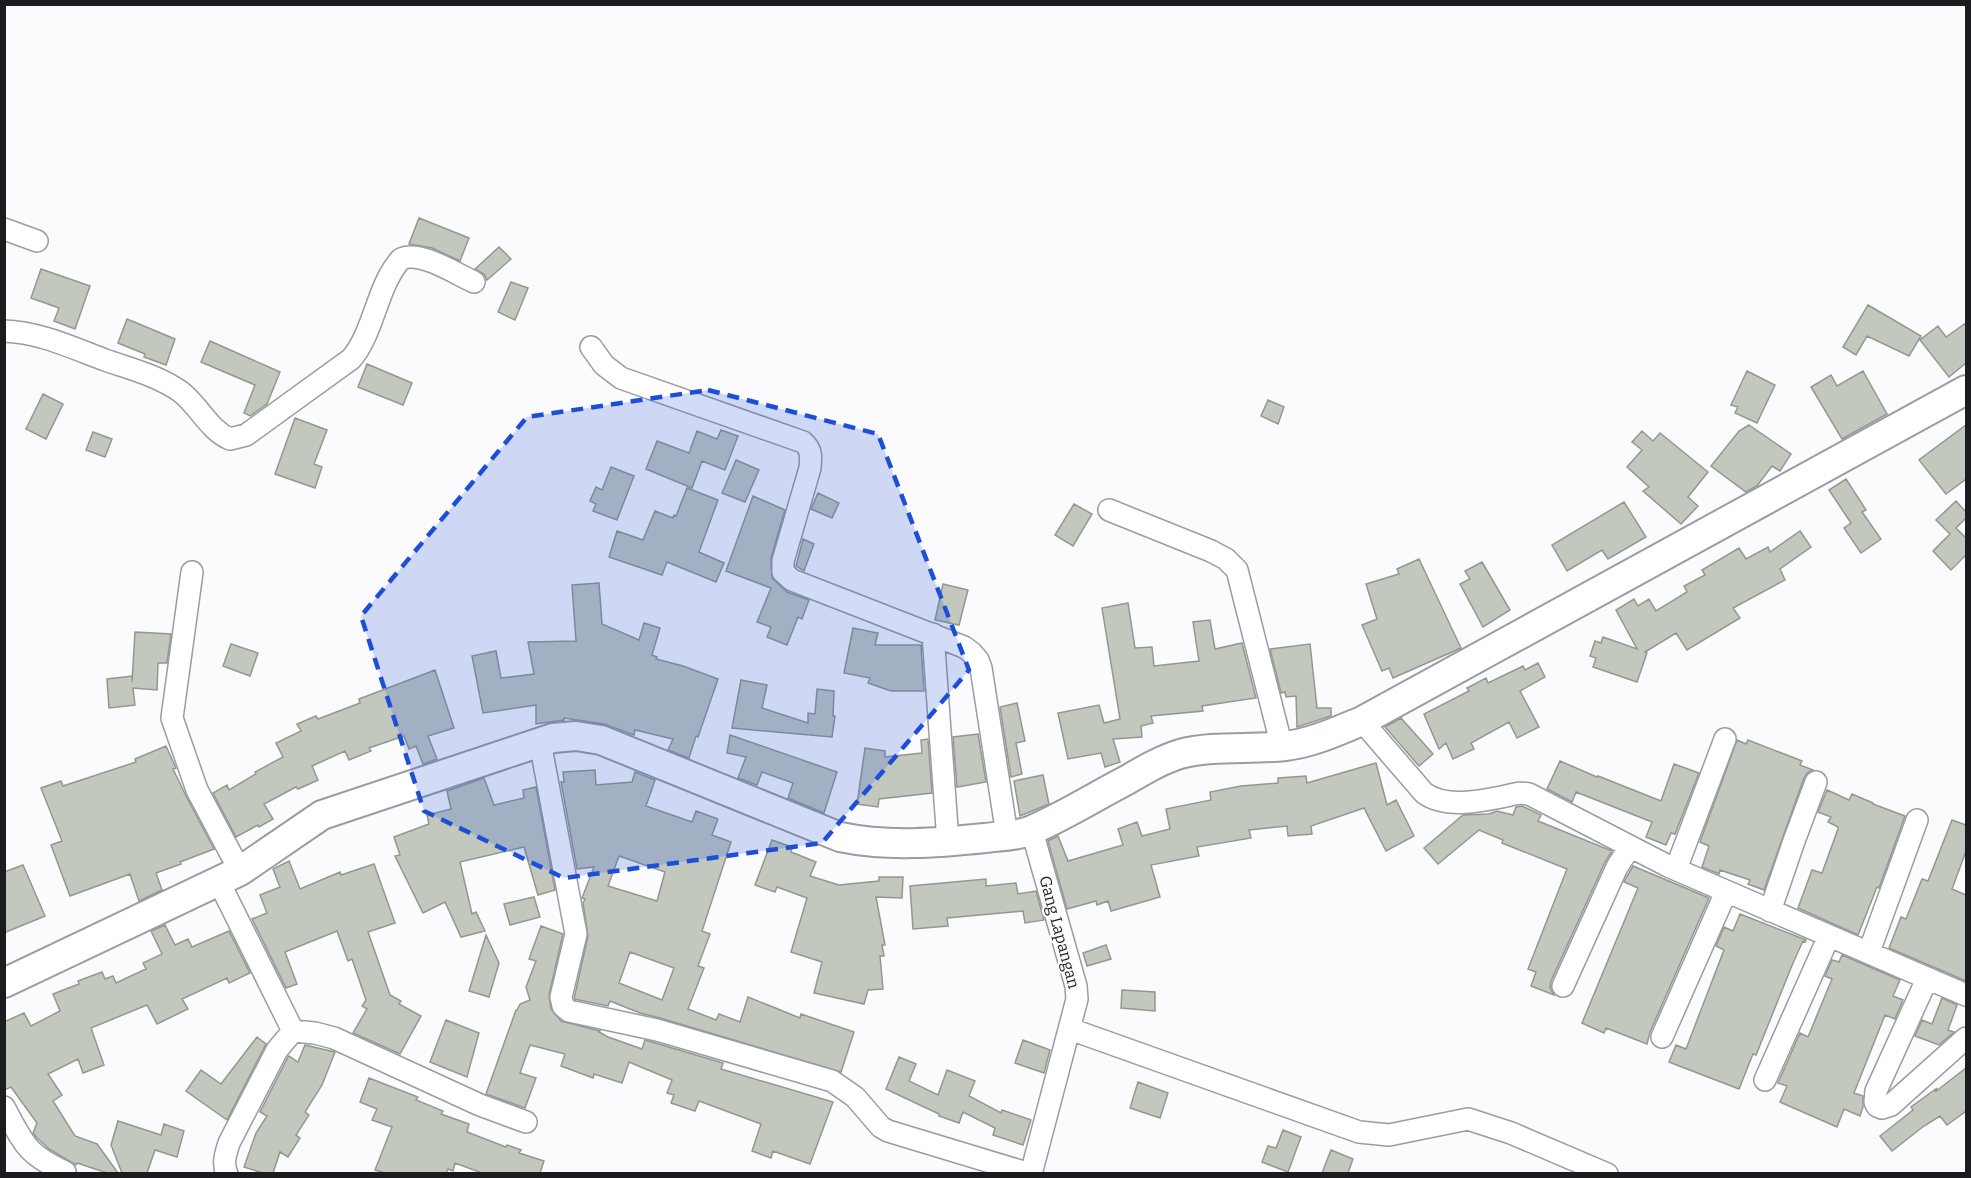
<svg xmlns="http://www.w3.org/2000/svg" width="1971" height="1178" viewBox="0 0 1971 1178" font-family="Bitter,serif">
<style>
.building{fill:#c3c8bf;stroke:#93988f;stroke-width:1.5;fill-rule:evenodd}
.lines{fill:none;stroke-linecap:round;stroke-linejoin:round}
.street-casing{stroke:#9a9ca5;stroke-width:24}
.secondary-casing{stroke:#9a9ca5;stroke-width:32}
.street{stroke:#fff;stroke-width:21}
.secondary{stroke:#fff;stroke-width:28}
.marked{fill:#1d4ed8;fill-opacity:0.2;stroke:#1d4ed8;stroke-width:4.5;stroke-dasharray:12 8;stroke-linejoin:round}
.labels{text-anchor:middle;stroke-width:4.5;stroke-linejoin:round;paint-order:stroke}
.street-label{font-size:16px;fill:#1c1c20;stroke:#fbfbfd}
</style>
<rect width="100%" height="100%" fill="#fbfbfd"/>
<path class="building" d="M 419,218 L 469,238 L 460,261 L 432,248 L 409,244 Z
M 499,247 L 511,259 L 487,280 L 484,274 L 475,269 Z
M 41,269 L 90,286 L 75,329 L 54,321 L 59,308 L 31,298 Z
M 511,282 L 528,288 L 515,320 L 498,312 Z
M 1868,305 L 1921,336 L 1909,356 L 1867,336 L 1856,355 L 1843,347 Z
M 127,319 L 175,339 L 166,365 L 144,357 L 145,354 L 118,343 Z
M 1966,323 L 1966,363 L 1949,377 L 1920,340 L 1938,326 L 1946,337 Z
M 210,341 L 280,372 L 267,404 L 250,416 L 244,413 L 255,385 L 201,362 Z
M 367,364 L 412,383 L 403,405 L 358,387 Z
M 1747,371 L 1775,385 L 1757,423 L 1735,413 L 1738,407 L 1731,405 Z
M 1863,371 L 1887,414 L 1842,439 L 1811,387 L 1831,375 L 1837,386 Z
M 43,394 L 63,404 L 46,439 L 26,429 Z
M 1268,400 L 1284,407 L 1278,424 L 1261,416 Z
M 295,418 L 327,430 L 314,464 L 322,467 L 315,488 L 275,474 Z
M 1749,425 L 1791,454 L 1780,471 L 1772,466 L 1757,486 L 1746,492 L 1711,466 L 1739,431 Z
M 1966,425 L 1966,479 L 1946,494 L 1919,460 Z
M 721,430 L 738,436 L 725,470 L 702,461 L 692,488 L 646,469 L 657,441 L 689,453 L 697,431 L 717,439 Z
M 1642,431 L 1653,441 L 1660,433 L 1708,472 L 1688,497 L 1698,506 L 1681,524 L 1643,491 L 1649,487 L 1627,467 L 1642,450 L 1632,442 Z
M 93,432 L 112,439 L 105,457 L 86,450 Z
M 736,460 L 759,470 L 745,502 L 722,493 Z
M 611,467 L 634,476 L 617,520 L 593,511 L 596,504 L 590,501 L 596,487 L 602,490 Z
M 1846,479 L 1866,510 L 1862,512 L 1881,539 L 1861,553 L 1844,528 L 1851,523 L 1829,490 Z
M 687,488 L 718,500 L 699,552 L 724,563 L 716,582 L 667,562 L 662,575 L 609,557 L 617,531 L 643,540 L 655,511 L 673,518 L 674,515 L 676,516 Z
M 818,493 L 839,503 L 832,518 L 811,509 Z
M 753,496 L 785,510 L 771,558 L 772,578 L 787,592 L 809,600 L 802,619 L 798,617 L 787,645 L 767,637 L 771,627 L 757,622 L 771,588 L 726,571 Z
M 1956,501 L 1966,512 L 1966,518 L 1956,528 L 1966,538 L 1966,555 L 1951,570 L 1933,551 L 1950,534 L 1936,520 Z
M 1624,502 L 1646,537 L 1608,559 L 1602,550 L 1567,571 L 1552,545 Z
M 1074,504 L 1092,514 L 1073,546 L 1055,535 Z
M 1800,531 L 1811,547 L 1780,569 L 1785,580 L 1733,608 L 1740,618 L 1687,650 L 1676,633 L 1645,652 L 1647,653 L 1637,682 L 1593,667 L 1596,658 L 1590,656 L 1595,641 L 1601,643 L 1603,637 L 1637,649 L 1616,610 L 1634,599 L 1638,606 L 1649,599 L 1656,611 L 1687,592 L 1684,586 L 1705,575 L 1702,570 L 1739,548 L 1746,559 L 1768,547 L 1770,552 Z
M 803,539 L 814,544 L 804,571 L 796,566 Z
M 1419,559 L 1461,648 L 1393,678 L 1389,668 L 1382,671 L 1362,625 L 1377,619 L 1366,584 L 1399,574 L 1397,569 Z
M 1482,562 L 1510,610 L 1483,627 L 1460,584 L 1470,579 L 1465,571 Z
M 599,583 L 602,624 L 639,640 L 644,623 L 660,628 L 652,655 L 657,657 L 656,659 L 683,666 L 718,679 L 698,737 L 696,736 L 689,758 L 668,750 L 673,739 L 635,730 L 634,735 L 604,724 L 564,718 L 564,720 L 536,724 L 536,705 L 483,713 L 472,656 L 496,651 L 501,678 L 534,674 L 528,642 L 576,641 L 572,585 Z
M 943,584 L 968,590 L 959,625 L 935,620 Z
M 1128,603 L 1135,648 L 1152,647 L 1154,666 L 1199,661 L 1193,622 L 1210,620 L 1215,649 L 1242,643 L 1256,698 L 1202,706 L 1203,711 L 1151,716 L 1153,723 L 1141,726 L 1142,737 L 1113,739 L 1120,762 L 1105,767 L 1101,753 L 1068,759 L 1058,713 L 1099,705 L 1104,723 L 1120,719 L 1102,608 Z
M 853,628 L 878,633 L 875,645 L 921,645 L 924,691 L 891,691 L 868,683 L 870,678 L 844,673 Z
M 135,632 L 171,634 L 167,663 L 158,663 L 157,690 L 133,688 L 135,705 L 109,708 L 107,679 L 132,676 L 132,682 Z
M 231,644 L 258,653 L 250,676 L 223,666 Z
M 1310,644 L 1317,708 L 1331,708 L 1331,716 L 1297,727 L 1296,696 L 1286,697 L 1285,692 L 1281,693 L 1270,649 Z
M 1538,663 L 1545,677 L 1520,691 L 1539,727 L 1517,738 L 1509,722 L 1471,743 L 1474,749 L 1453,759 L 1446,743 L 1439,749 L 1424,714 L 1469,691 L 1467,688 L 1486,678 L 1488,683 L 1523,666 L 1525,670 Z
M 435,670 L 454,728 L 428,736 L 437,759 L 423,764 L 416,746 L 409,749 L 404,736 L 369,748 L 371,751 L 349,760 L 345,751 L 312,766 L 318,780 L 298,789 L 296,787 L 264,804 L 273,819 L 259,827 L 258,825 L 236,837 L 213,793 L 227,785 L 229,790 L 256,774 L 255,772 L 283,757 L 276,743 L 301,731 L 297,724 L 316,716 L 318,719 L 360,703 L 359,699 Z
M 741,680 L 767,685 L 762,708 L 808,723 L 808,713 L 815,714 L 817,689 L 834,691 L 833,716 L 835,716 L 832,737 L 732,728 Z
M 1017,703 L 1025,741 L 1016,743 L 1022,774 L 1011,777 L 1000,707 Z
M 1401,718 L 1433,754 L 1419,766 L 1385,727 Z
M 978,734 L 986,782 L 957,787 L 953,737 Z
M 730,735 L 837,772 L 824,813 L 788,798 L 793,783 L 762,772 L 757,785 L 738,778 L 746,757 L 727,753 Z
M 928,739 L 932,793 L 879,799 L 878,807 L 857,804 L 865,748 L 885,751 L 885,757 L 922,753 L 921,740 Z
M 1737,740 L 1746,744 L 1748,740 L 1802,761 L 1800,765 L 1813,770 L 1807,773 L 1804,778 L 1764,890 L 1748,884 L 1750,880 L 1720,870 L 1719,874 L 1702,867 L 1709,846 L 1700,842 Z
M 166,746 L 176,768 L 173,769 L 186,796 L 214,849 L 180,862 L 181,864 L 156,873 L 162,890 L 139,901 L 130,874 L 70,896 L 51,845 L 62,841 L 41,788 L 61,781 L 63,786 L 136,762 L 135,759 Z
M 1560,761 L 1597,777 L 1598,776 L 1661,801 L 1674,764 L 1699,773 L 1675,834 L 1671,833 L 1666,845 L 1646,837 L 1652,822 L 1576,792 L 1572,802 L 1547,789 Z
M 1376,763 L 1387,805 L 1396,800 L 1414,836 L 1386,851 L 1364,808 L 1311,826 L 1312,834 L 1288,836 L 1287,826 L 1249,830 L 1251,838 L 1197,847 L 1199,856 L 1151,865 L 1160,897 L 1111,911 L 1108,901 L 1097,905 L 1096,901 L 1067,909 L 1048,841 L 1058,836 L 1068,861 L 1123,845 L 1118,829 L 1137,822 L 1142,836 L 1170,829 L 1166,809 L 1211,800 L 1210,792 L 1241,786 L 1278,783 L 1278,778 L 1306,776 L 1307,783 Z
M 595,770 L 596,785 L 632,782 L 635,772 L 655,780 L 646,806 L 692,822 L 696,811 L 718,819 L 712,835 L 731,842 L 702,931 L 710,934 L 698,966 L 704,968 L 688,1009 L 716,1020 L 719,1014 L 740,1022 L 748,997 L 800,1018 L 801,1014 L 854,1032 L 841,1072 L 660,1018 L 640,1013 L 610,1001 L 608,1006 L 574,999 L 588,936 L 583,903 L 585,899 L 582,898 L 594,867 L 577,869 L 561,782 L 564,782 L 563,772 ZM 619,856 L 665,872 L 657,901 L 608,886 ZM 630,952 L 674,968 L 662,1000 L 619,983 Z
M 1043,775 L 1049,804 L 1020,816 L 1014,781 Z
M 484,778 L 494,805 L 524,798 L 523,790 L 536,787 L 555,890 L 538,895 L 524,847 L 460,862 L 472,914 L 476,912 L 485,931 L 461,937 L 445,902 L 423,913 L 395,856 L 400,855 L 394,837 L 429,824 L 427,815 L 451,809 L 447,791 Z
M 1827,790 L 1849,800 L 1852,794 L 1873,803 L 1873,804 L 1905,816 L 1879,888 L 1877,887 L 1858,935 L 1798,908 L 1812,870 L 1822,873 L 1838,829 L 1838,827 L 1828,822 L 1831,817 L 1818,812 Z
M 1522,806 L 1541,815 L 1538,821 L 1612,851 L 1605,862 L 1551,981 L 1550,988 L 1554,995 L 1531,986 L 1536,972 L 1528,969 L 1567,869 L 1502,843 L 1503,840 L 1479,830 L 1438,864 L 1424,848 L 1463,815 L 1489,814 L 1497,811 L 1513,815 L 1516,807 Z
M 1952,820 L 1966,825 L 1966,851 L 1952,889 L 1966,895 L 1966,981 L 1889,948 L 1901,917 L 1906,919 L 1922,879 L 1928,881 Z
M 772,840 L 792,847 L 791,852 L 816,862 L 810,876 L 839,885 L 879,881 L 879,877 L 903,877 L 902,898 L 876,897 L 885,945 L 882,945 L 884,956 L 880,956 L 883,989 L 868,990 L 864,1004 L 814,993 L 822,962 L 791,952 L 807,898 L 777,887 L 775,892 L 755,885 Z
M 289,861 L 300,889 L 340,872 L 341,875 L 374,864 L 395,923 L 368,932 L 390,995 L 401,1001 L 399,1004 L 421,1016 L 400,1054 L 353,1033 L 367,1009 L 362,1006 L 366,1000 L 352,959 L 348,961 L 337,931 L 285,952 L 297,984 L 286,988 L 252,919 L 267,913 L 260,895 L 280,887 L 273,869 Z
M 23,865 L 45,916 L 4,933 L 4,872 Z
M 1633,866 L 1709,898 L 1650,1032 L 1647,1044 L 1606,1028 L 1604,1033 L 1582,1023 L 1638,888 L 1624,882 Z
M 986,879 L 986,886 L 1016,883 L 1018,894 L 1036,891 L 1044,920 L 1025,923 L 1023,911 L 947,918 L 948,926 L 913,929 L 910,886 Z
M 534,897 L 540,917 L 510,925 L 504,904 Z
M 1740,914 L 1806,940 L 1805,942 L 1803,941 L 1793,963 L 1756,1055 L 1753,1054 L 1739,1089 L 1669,1062 L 1676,1045 L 1686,1049 L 1724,950 L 1716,946 L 1724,927 L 1733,931 Z
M 165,925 L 175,945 L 188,939 L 192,947 L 229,931 L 250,973 L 229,983 L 227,978 L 182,999 L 188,1009 L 157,1024 L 147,1005 L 91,1028 L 104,1065 L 83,1073 L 78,1059 L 48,1074 L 62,1095 L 53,1101 L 75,1136 L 97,1144 L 118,1173 L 107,1173 L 77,1163 L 76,1165 L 49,1149 L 37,1138 L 33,1133 L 37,1123 L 11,1087 L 4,1090 L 4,1022 L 24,1013 L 31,1026 L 60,1011 L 53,994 L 79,984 L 78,981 L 102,972 L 105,979 L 113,976 L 116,983 L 146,969 L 143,963 L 162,954 L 151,931 Z
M 541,926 L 563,934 L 549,995 L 551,1009 L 561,1021 L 600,1031 L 599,1032 L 608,1037 L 642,1049 L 645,1040 L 723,1063 L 721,1069 L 833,1102 L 810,1164 L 773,1151 L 771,1158 L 752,1151 L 761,1124 L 699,1101 L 695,1111 L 671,1103 L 674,1095 L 667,1093 L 672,1080 L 629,1062 L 622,1083 L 594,1074 L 593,1078 L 561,1066 L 565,1054 L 530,1045 L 520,1073 L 536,1078 L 525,1108 L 486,1094 L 516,1010 L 517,1010 L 520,1004 L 530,1000 L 526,987 L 536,961 L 529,959 Z
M 486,935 L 499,963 L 489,997 L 469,991 Z
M 1106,945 L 1111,959 L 1087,966 L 1083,953 Z
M 1842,955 L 1900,980 L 1893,996 L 1903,1000 L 1895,1019 L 1885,1015 L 1854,1093 L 1863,1096 L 1863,1107 L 1860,1116 L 1844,1109 L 1837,1127 L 1780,1102 L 1787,1086 L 1778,1083 L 1800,1033 L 1808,1037 L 1832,979 L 1825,976 L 1832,960 L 1839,962 Z
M 1122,990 L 1155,992 L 1155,1011 L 1121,1008 Z
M 1942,998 L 1957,1005 L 1948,1030 L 1954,1032 L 1939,1045 L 1915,1036 L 1922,1020 L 1932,1024 Z
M 446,1020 L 479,1033 L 467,1077 L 430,1062 Z
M 257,1037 L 266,1044 L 227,1120 L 186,1091 L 201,1070 L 221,1084 Z
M 1023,1040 L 1050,1050 L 1044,1073 L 1015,1063 Z
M 305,1045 L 335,1052 L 322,1085 L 305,1112 L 309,1115 L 296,1135 L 300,1138 L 288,1157 L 280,1152 L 273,1173 L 263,1173 L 244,1167 L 256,1133 L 267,1116 L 260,1112 L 288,1057 L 289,1056 L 298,1062 Z
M 899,1057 L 916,1064 L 909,1081 L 938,1095 L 947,1070 L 975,1081 L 969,1096 L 1001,1113 L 1002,1110 L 1031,1120 L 1023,1145 L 993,1135 L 995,1128 L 963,1112 L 959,1123 L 939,1116 L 939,1114 L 886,1089 Z
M 1966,1068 L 1966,1111 L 1947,1125 L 1940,1116 L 1924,1126 L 1892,1151 L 1880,1136 L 1913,1110 L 1911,1107 L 1937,1088 L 1935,1092 Z
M 369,1078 L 418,1097 L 416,1100 L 443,1111 L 441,1114 L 469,1124 L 467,1132 L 506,1147 L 507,1145 L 521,1150 L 519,1153 L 544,1161 L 540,1173 L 482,1173 L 455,1163 L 453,1171 L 448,1169 L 446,1173 L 385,1173 L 375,1170 L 392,1127 L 372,1120 L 377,1109 L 360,1102 Z
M 1138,1082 L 1168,1093 L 1160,1118 L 1130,1108 Z
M 118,1121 L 161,1135 L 164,1124 L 184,1131 L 177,1157 L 155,1150 L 147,1173 L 122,1173 L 111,1145 Z
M 1283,1130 L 1301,1137 L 1288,1172 L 1262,1162 L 1268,1146 L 1276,1148 Z
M 1331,1150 L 1353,1159 L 1348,1173 L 1322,1173 Z"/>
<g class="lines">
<defs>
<path id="street" d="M 4,229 L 37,241
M 4,331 C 39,332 73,348 105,360 C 131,369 159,376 181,392 C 199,406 209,430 230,439 L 246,435 L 351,359 C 374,333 377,285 401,259 C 420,250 456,274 474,282
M 591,347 L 604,365 L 621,378 L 803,442 C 812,450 811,456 810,468 L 783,561 L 783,572 L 792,580 L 964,647 L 972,653 L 978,660 L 981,668 L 1007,835
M 1109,510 L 1211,551 L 1226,559 L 1237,570 L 1282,747
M 192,572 L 172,718 L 197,790 L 240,871
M 933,634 L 948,842
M 1362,721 L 1424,793 C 1446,809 1481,801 1506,796 C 1515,794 1519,792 1529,794 L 1668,866 L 1966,995
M 540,742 L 576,934 L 561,997 L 563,1006 L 569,1011 L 657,1030 L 832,1081 L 855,1097 L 881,1127 L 888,1131 L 1030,1174
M 1676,869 L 1725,739
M 219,882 L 293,1031
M 1770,911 L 1794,841 L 1816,782
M 1869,952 L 1917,820
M 1927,979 L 1876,1091 L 1875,1102 L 1877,1106 L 1882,1108 L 1891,1105 L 1966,1038
M 1563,986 L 1617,867 L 1630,847
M 1070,1029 L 1359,1132 L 1389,1135 L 1468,1119 L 1511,1133 L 1607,1174
M 293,1031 L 315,1033 L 334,1038 L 480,1105 L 526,1122
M 1662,1037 L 1726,892
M 1765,1080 L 1829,936
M 4,1107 C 24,1144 26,1154 65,1172
M 227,1174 C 222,1163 226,1153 229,1143 L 277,1050 L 293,1031
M 1031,1174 L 1077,999 L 1076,986 L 1032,831"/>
<path id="secondary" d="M 4,983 L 240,871 L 322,815 L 553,738 L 576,736 L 601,740 L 840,837 C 888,847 937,843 985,838 C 1001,836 1020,836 1034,829 C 1066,815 1096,796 1127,780 C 1144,770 1161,760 1180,754 C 1214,745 1250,750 1285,746 C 1312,743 1337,731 1362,721 L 1966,390"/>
</defs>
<use href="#street" class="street-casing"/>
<use href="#secondary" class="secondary-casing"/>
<use href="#street" class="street"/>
<use href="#secondary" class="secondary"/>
</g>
<path class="marked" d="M 708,390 L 878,434 L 969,670 L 822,843 L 564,878 L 424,811 L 361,616 L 527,417 Z"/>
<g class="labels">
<g class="street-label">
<text transform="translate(1060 932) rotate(75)" y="6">Gang Lapangan</text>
</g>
</g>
<rect width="1971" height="1178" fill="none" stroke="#1c1c20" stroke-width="12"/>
</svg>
